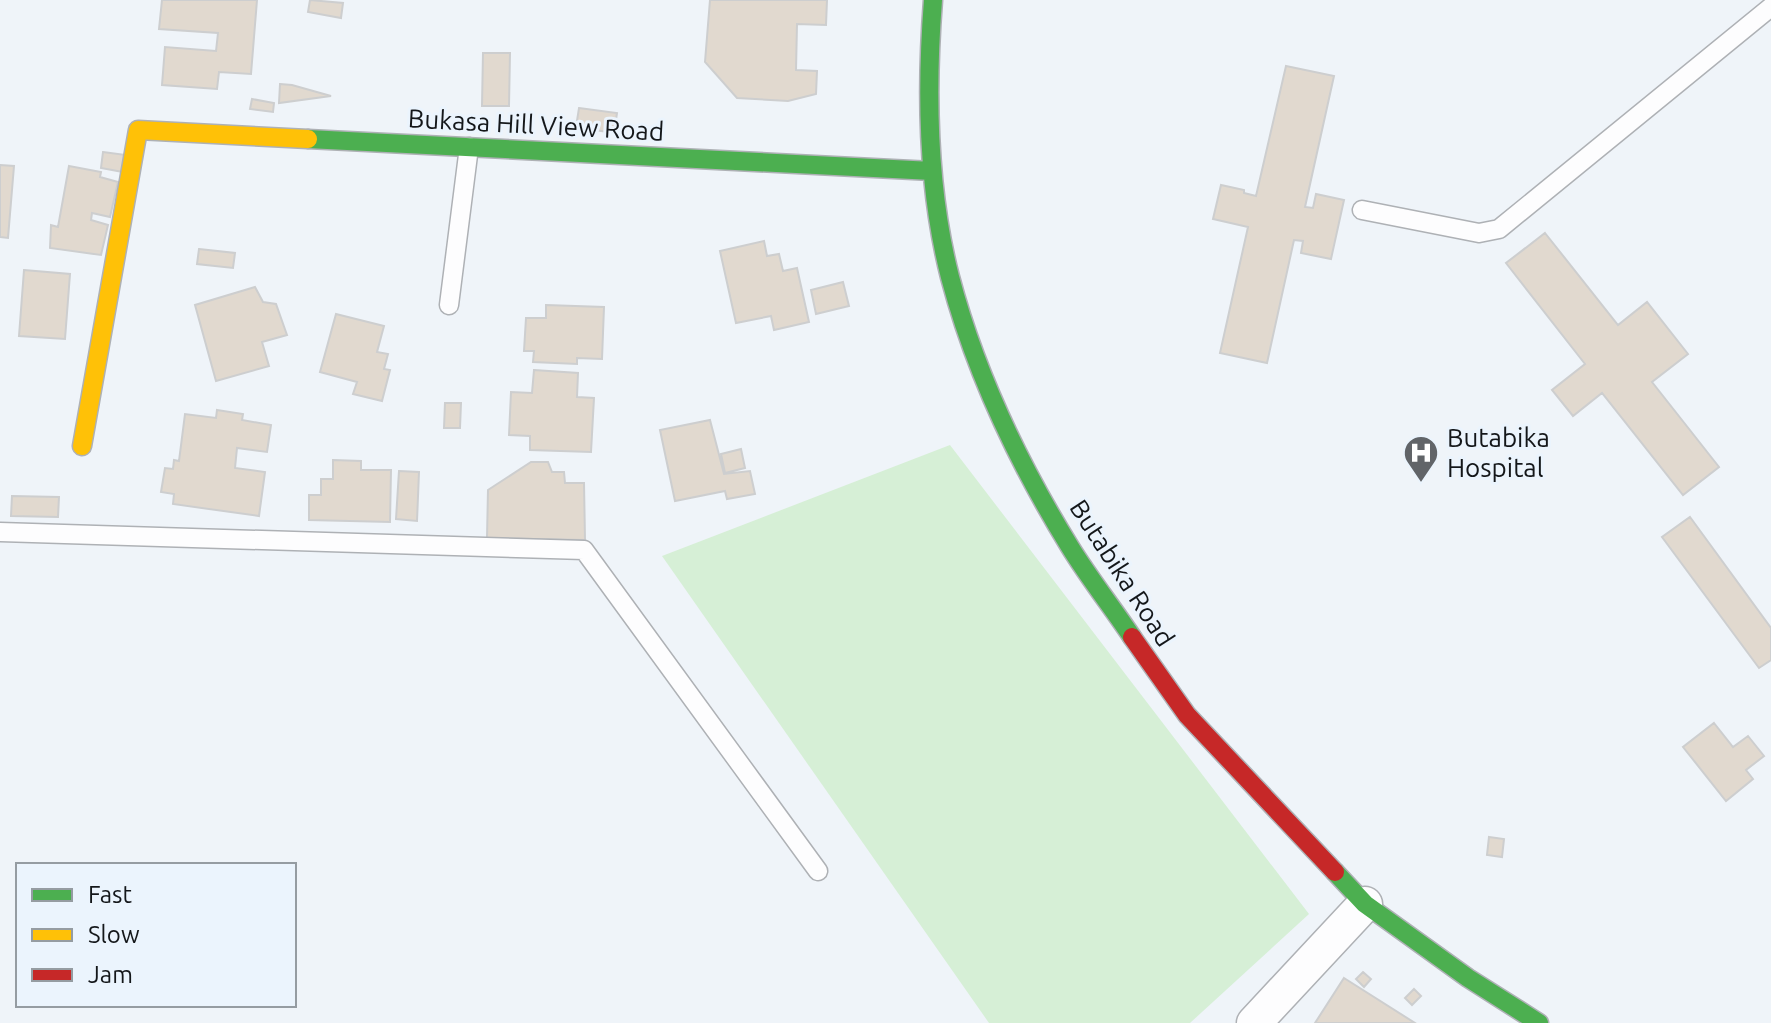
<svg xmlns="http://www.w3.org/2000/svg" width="1771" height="1023" viewBox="0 0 1771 1023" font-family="Ubuntu,sans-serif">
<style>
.green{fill:#d6efd6}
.building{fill:#e1d9cf;stroke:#cdcecf;stroke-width:2}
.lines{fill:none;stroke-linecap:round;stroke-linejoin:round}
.lane-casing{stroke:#aeb1b5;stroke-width:21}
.street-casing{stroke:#aeb1b5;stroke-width:37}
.fast-casing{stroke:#aeb1b5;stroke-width:21}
.slow-casing{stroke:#aeb1b5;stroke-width:21}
.jam-casing{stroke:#aeb1b5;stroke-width:21}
.lane{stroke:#fdfdfe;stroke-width:18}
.street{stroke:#fdfdfe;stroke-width:34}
.fast{stroke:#4caf50;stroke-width:18}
.slow{stroke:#ffc107;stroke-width:18}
.jam{stroke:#c62828;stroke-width:18}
.labels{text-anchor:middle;stroke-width:6;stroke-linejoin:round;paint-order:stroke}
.street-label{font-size:26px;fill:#14171a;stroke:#ebf4fd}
.poi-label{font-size:26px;fill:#14171a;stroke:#ebf4fd;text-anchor:start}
</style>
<rect width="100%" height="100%" fill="#eff4f9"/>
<path class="green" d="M 950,445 L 1309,914 L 1190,1023 L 989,1023 L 662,556 Z"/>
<path class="building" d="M 162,0 L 257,0 L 251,74 L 219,72 L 217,89 L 162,85 L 165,47 L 216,51 L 218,33 L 159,29 Z
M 310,0 L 343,3 L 341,18 L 308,12 Z
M 710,0 L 827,0 L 826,25 L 797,24 L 796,70 L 817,71 L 816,94 L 788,101 L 737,98 L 705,62 Z
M 483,53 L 510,53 L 509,106 L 482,106 Z
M 1286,66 L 1334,76 L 1305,207 L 1313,208 L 1316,194 L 1344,200 L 1331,259 L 1301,253 L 1303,241 L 1294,240 L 1267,363 L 1220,353 L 1248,227 L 1213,219 L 1221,185 L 1244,190 L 1244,193 L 1256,196 Z
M 280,84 L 292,85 L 331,96 L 279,103 Z
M 252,99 L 274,103 L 273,112 L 250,109 Z
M 579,108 L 617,113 L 614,133 L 576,127 Z
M 103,152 L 126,155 L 123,172 L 101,168 Z
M 0,165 L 14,166 L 8,238 L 0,237 Z
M 69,166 L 101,172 L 100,177 L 118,182 L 110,217 L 92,213 L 91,220 L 108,225 L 101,255 L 50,248 L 51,225 L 58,227 Z
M 1545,233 L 1618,325 L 1647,302 L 1688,354 L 1652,382 L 1719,467 L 1683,495 L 1602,393 L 1573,416 L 1552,390 L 1585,364 L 1506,263 Z
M 764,241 L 767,256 L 779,254 L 783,271 L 797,268 L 809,322 L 774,330 L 771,316 L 736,323 L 720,251 Z
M 199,249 L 235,253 L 233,268 L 197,264 Z
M 24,270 L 70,274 L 65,339 L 19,336 Z
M 843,282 L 849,306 L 816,314 L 811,290 Z
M 255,287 L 263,302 L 276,304 L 287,335 L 262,342 L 269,366 L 216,381 L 195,305 Z
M 546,305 L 604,307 L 602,359 L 577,358 L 577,364 L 533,362 L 534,351 L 524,351 L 526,318 L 546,318 Z
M 336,314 L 384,326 L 377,352 L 388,354 L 384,369 L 390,370 L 382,401 L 353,394 L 357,382 L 320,372 Z
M 534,370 L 578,373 L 577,397 L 594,398 L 591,452 L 530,450 L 530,436 L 509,435 L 511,392 L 532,393 Z
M 445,403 L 461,403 L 460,428 L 444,428 Z
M 217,410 L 243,414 L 242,420 L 271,425 L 267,452 L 237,448 L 235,468 L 265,472 L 259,516 L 173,504 L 174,494 L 161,492 L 165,468 L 173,469 L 174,460 L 179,461 L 185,414 L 216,418 Z
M 710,420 L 724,474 L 750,471 L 755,494 L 727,499 L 725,491 L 675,501 L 660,430 Z
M 741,449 L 745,468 L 725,473 L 721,454 Z
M 333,460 L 361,461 L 361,470 L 391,470 L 390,522 L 309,520 L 309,495 L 321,495 L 321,479 L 333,479 Z
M 531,462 L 548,462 L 552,472 L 564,472 L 565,483 L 584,483 L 585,540 L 487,538 L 488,490 Z
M 399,471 L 419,472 L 417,521 L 396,519 Z
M 12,496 L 59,497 L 58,517 L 11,516 Z
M 1690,517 L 1771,628 L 1771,660 L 1759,668 L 1662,537 Z
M 1714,723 L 1733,747 L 1748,736 L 1764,756 L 1746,770 L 1753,779 L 1726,801 L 1683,747 Z
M 1489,837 L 1504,839 L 1502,857 L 1487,855 Z
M 1363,972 L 1371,979 L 1364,987 L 1356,979 Z
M 1344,978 L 1415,1023 L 1315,1023 Z
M 1414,989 L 1421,996 L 1412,1005 L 1405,998 Z"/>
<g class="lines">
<defs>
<path id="lane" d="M 1362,210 L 1479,233 L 1499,229 L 1771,7
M 449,305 L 469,147
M 0,532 L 584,550 L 818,871"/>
<path id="street" d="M 1254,1023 L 1365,904"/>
<path id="fast" d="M 933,0 C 926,91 927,188 950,277 C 975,372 1019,464 1070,547 C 1089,578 1112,607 1132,637
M 308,139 L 932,171
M 1335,872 L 1365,904 L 1468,978 L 1539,1023"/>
<path id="slow" d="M 82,446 L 138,130 L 308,139"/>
<path id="jam" d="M 1132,637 L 1187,715 L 1335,872"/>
</defs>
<use href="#lane" class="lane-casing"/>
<use href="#street" class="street-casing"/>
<use href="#fast" class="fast-casing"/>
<use href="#slow" class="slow-casing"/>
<use href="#jam" class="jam-casing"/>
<use href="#lane" class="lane"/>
<use href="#street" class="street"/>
<use href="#fast" class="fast"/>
<use href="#slow" class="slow"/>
<use href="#jam" class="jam"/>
</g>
<defs>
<symbol id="hospital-pin" viewBox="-11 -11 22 30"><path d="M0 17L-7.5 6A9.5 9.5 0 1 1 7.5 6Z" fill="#616468" stroke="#ebf4fd"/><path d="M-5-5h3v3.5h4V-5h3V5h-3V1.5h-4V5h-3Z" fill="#fff"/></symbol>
</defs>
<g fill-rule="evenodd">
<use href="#hospital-pin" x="1401" y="433" width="40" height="54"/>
</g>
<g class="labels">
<g class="street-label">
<text transform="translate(536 125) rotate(3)" y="9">Bukasa Hill View Road</text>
<text transform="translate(1122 573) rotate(57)" y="9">Butabika Road</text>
</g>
<g class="poi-label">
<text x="1447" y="447">Butabika<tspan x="1447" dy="30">Hospital</tspan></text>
</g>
</g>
<rect x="16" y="863" width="280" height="144" fill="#ebf4fd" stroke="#959ca2" stroke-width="2"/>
<rect x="32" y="889" width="40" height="12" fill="#4caf50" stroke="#959ca2" stroke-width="2"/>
<text x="88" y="903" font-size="24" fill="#14171a">Fast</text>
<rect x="32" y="929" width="40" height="12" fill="#ffc107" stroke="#959ca2" stroke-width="2"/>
<text x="88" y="943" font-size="24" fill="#14171a">Slow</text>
<rect x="32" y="969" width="40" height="12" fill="#c62828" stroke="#959ca2" stroke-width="2"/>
<text x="88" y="983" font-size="24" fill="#14171a">Jam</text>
</svg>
